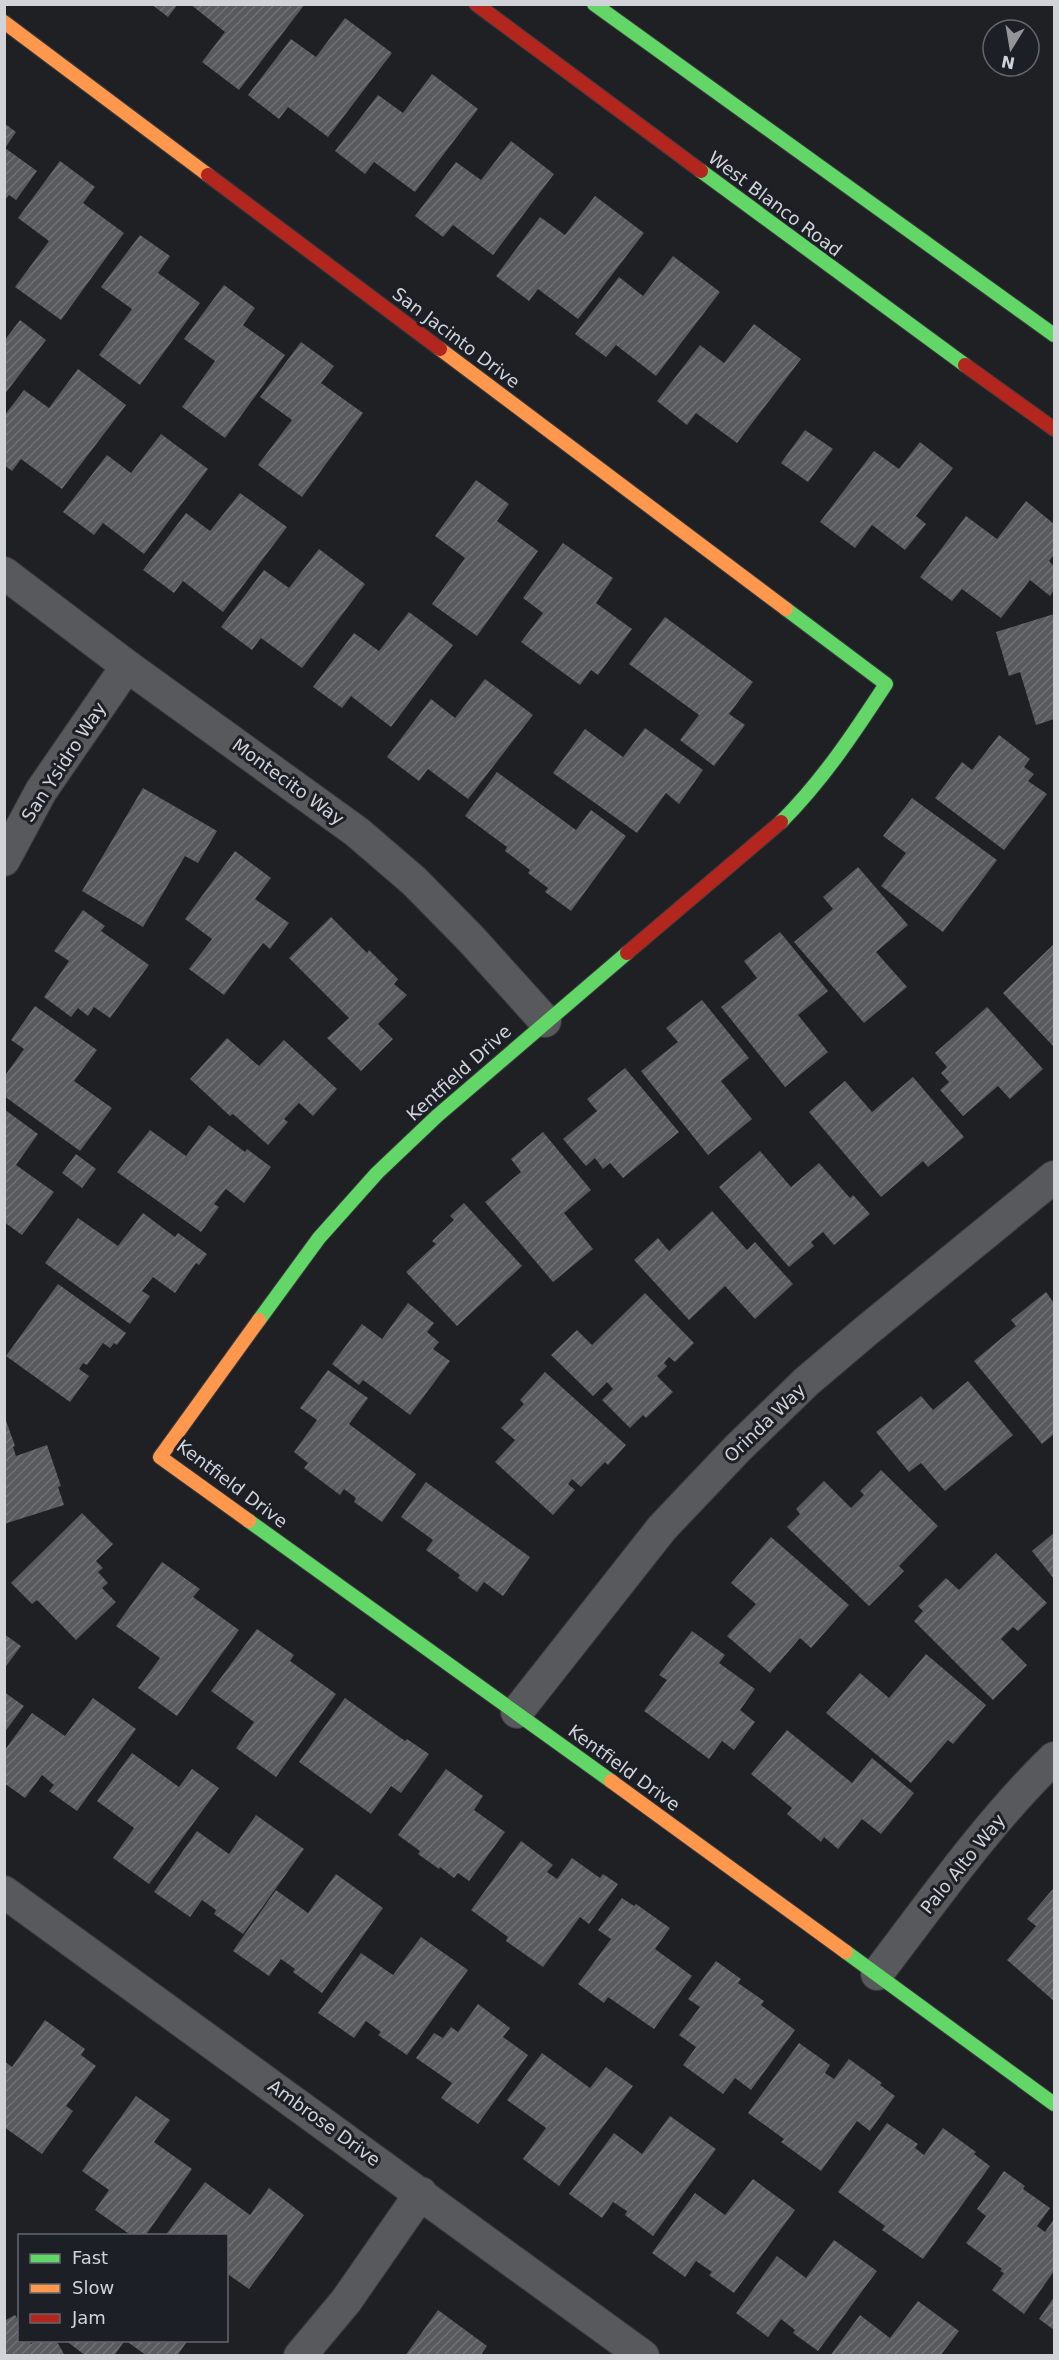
<svg xmlns="http://www.w3.org/2000/svg" width="1059" height="2360" viewBox="0 0 1059 2360" font-family="'DejaVu Sans',sans-serif">
<style>
.building{fill:url(#building-hatch)}
.lines{fill:none;stroke-linecap:round;stroke-linejoin:round}
.street-casing{stroke:#393a3d;stroke-width:34}
.fast-casing{stroke:#393a3d;stroke-width:16}
.slow-casing{stroke:#393a3d;stroke-width:16}
.jam-casing{stroke:#393a3d;stroke-width:16}
.street{stroke:#58595c;stroke-width:32}
.fast{stroke:#63d668;stroke-width:14}
.slow{stroke:#ff974d;stroke-width:14}
.jam{stroke:#b3261e;stroke-width:14}
.labels{text-anchor:middle;stroke-width:6;stroke-linejoin:round;paint-order:stroke}
.street-label{font-size:18px;fill:#d0d3d7;stroke:#1c1f26}
</style>
<defs>
<pattern id="building-hatch" width="6" height="6" patternUnits="userSpaceOnUse" patternTransform="scale(1.5)"><rect width="6" height="6" fill="#585a5d"/><path d="M-1 1l2-2M0 6l6-6M5 7l2-2" fill="none" stroke="#6f7174"/></pattern>
</defs>
<rect width="100%" height="100%" fill="#1e2024"/>
<path class="building" d="M 151,4 L 178,4 L 168,17 Z
M 190,4 L 305,4 L 239,90 L 202,62 L 225,32 Z
M 345,18 L 392,53 L 328,137 L 288,107 L 279,119 L 248,95 L 291,39 L 316,57 Z
M 432,74 L 478,109 L 415,192 L 374,162 L 365,174 L 335,151 L 378,95 L 403,113 Z
M 4,123 L 16,132 L 5,148 L 37,171 L 16,200 L 9,195 L 4,201 Z
M 511,141 L 554,174 L 493,255 L 453,225 L 443,237 L 415,216 L 456,162 L 481,180 Z
M 60,161 L 95,187 L 83,203 L 124,233 L 61,320 L 15,287 L 49,241 L 18,218 Z
M 595,196 L 644,233 L 578,319 L 538,289 L 529,301 L 496,276 L 540,217 L 565,235 Z
M 140,235 L 170,256 L 158,273 L 200,303 L 140,385 L 99,355 L 132,309 L 101,287 Z
M 673,256 L 720,292 L 656,376 L 616,345 L 606,357 L 575,334 L 619,277 L 643,296 Z
M 224,285 L 255,308 L 243,325 L 285,355 L 225,438 L 182,407 L 215,361 L 184,339 Z
M 20,320 L 46,340 L 4,395 L 4,341 Z
M 754,324 L 801,359 L 737,443 L 696,413 L 687,425 L 657,401 L 700,345 L 724,363 Z
M 301,342 L 334,366 L 321,383 L 363,413 L 302,497 L 258,465 L 292,420 L 260,397 Z
M 78,369 L 126,405 L 62,489 L 21,459 L 12,471 L 4,465 L 4,416 L 24,390 L 49,408 Z
M 805,430 L 833,449 L 808,482 L 781,463 Z
M 161,434 L 208,469 L 144,554 L 103,523 L 94,535 L 63,512 L 107,455 L 131,473 Z
M 920,442 L 953,468 L 916,516 L 926,524 L 905,550 L 872,525 L 855,548 L 820,522 L 874,451 L 899,469 Z
M 476,480 L 509,504 L 497,521 L 538,551 L 477,636 L 432,604 L 465,558 L 435,536 Z
M 240,493 L 287,527 L 223,612 L 183,581 L 174,593 L 143,570 L 186,513 L 210,531 Z
M 1026,501 L 1054,524 L 1054,555 L 1049,561 L 1054,566 L 1054,590 L 1050,596 L 1030,580 L 1001,618 L 962,589 L 952,601 L 920,577 L 966,516 L 997,539 Z
M 563,543 L 613,578 L 596,603 L 632,629 L 598,675 L 591,670 L 580,685 L 521,642 L 543,613 L 523,598 Z
M 319,549 L 365,584 L 302,668 L 261,638 L 252,650 L 221,627 L 264,570 L 289,588 Z
M 409,612 L 453,645 L 391,727 L 351,696 L 342,708 L 313,687 L 354,633 L 379,651 Z
M 1054,614 L 1054,719 L 1036,725 L 1020,672 L 1009,676 L 996,632 Z
M 665,617 L 753,682 L 729,714 L 745,725 L 714,766 L 680,740 L 699,715 L 629,664 Z
M 485,679 L 533,715 L 468,799 L 428,769 L 419,781 L 387,757 L 431,699 L 455,718 Z
M 645,728 L 703,770 L 679,804 L 666,793 L 637,833 L 553,773 L 585,729 L 623,757 Z
M 999,735 L 1030,759 L 1024,767 L 1034,774 L 1028,781 L 1047,794 L 1004,850 L 935,798 L 962,762 L 972,770 Z
M 497,772 L 576,830 L 591,810 L 626,836 L 571,911 L 545,892 L 548,888 L 528,873 L 530,870 L 505,851 L 507,847 L 465,816 Z
M 143,788 L 217,831 L 198,863 L 185,856 L 143,927 L 82,891 Z
M 912,798 L 997,860 L 943,932 L 881,886 L 906,853 L 883,836 Z
M 235,851 L 271,878 L 255,899 L 289,923 L 270,949 L 263,943 L 224,995 L 189,969 L 212,939 L 185,919 Z
M 858,867 L 908,925 L 876,952 L 907,987 L 864,1023 L 794,942 L 833,909 L 823,897 Z
M 83,910 L 105,926 L 101,931 L 149,965 L 110,1018 L 94,1007 L 88,1016 L 78,1008 L 71,1017 L 44,997 L 69,961 L 54,951 Z
M 331,917 L 367,953 L 369,950 L 398,979 L 394,984 L 407,995 L 378,1024 L 393,1039 L 361,1071 L 327,1038 L 349,1018 L 289,958 Z
M 780,932 L 828,991 L 798,1015 L 828,1052 L 785,1087 L 721,1007 L 757,978 L 744,961 Z
M 1054,944 L 1054,1047 L 1003,993 Z
M 702,1000 L 749,1058 L 721,1081 L 752,1119 L 708,1155 L 641,1071 L 678,1042 L 666,1028 Z
M 35,1006 L 97,1050 L 74,1081 L 112,1108 L 80,1151 L 4,1096 L 4,1077 L 24,1049 L 11,1040 Z
M 987,1007 L 1043,1069 L 1010,1099 L 998,1086 L 963,1116 L 940,1090 L 949,1082 L 941,1073 L 947,1067 L 935,1053 Z
M 227,1038 L 259,1066 L 284,1040 L 337,1089 L 313,1116 L 299,1103 L 284,1119 L 288,1122 L 268,1145 L 233,1114 L 230,1116 L 190,1079 Z
M 625,1068 L 679,1132 L 623,1178 L 610,1163 L 603,1169 L 595,1158 L 586,1166 L 563,1139 L 597,1111 L 587,1099 Z
M 913,1077 L 964,1137 L 928,1167 L 923,1161 L 881,1197 L 809,1112 L 845,1081 L 872,1112 Z
M 4,1109 L 38,1134 L 16,1165 L 54,1192 L 22,1235 L 4,1222 Z
M 209,1125 L 245,1152 L 247,1149 L 271,1167 L 244,1203 L 226,1189 L 214,1204 L 219,1207 L 201,1232 L 117,1172 L 150,1130 L 186,1156 Z
M 543,1132 L 591,1190 L 564,1213 L 593,1249 L 553,1282 L 485,1202 L 521,1172 L 511,1159 Z
M 760,1151 L 791,1187 L 819,1163 L 850,1198 L 853,1195 L 870,1214 L 834,1245 L 823,1232 L 811,1242 L 814,1246 L 789,1267 L 719,1187 Z
M 76,1154 L 96,1169 L 82,1188 L 62,1173 Z
M 464,1203 L 522,1266 L 457,1326 L 406,1272 L 436,1244 L 432,1241 L 454,1220 L 450,1216 Z
M 712,1211 L 747,1250 L 755,1242 L 793,1284 L 755,1319 L 725,1286 L 689,1320 L 634,1260 L 658,1238 L 669,1251 Z
M 143,1213 L 175,1237 L 178,1233 L 207,1254 L 199,1265 L 196,1263 L 175,1293 L 153,1277 L 142,1291 L 150,1296 L 130,1324 L 45,1263 L 78,1218 L 118,1246 Z
M 58,1284 L 126,1333 L 117,1345 L 114,1343 L 110,1348 L 103,1343 L 87,1365 L 83,1363 L 79,1369 L 89,1376 L 70,1402 L 6,1356 Z
M 1046,1292 L 1054,1303 L 1054,1434 L 1042,1444 L 974,1361 L 1016,1326 L 1011,1320 Z
M 645,1293 L 694,1343 L 675,1362 L 669,1357 L 664,1363 L 667,1366 L 657,1376 L 673,1392 L 646,1418 L 643,1415 L 630,1428 L 602,1400 L 613,1389 L 607,1382 L 593,1396 L 551,1355 L 577,1330 L 592,1345 Z
M 408,1303 L 434,1323 L 427,1332 L 439,1342 L 433,1349 L 450,1361 L 410,1415 L 363,1380 L 359,1385 L 332,1364 L 362,1324 L 382,1339 Z
M 328,1370 L 368,1398 L 349,1424 L 416,1474 L 382,1522 L 354,1502 L 356,1498 L 344,1489 L 340,1495 L 304,1468 L 308,1463 L 294,1452 L 317,1420 L 300,1408 Z
M 545,1372 L 626,1445 L 608,1465 L 605,1462 L 581,1487 L 572,1479 L 568,1484 L 575,1490 L 553,1515 L 495,1462 L 515,1440 L 501,1428 L 524,1404 L 520,1400 Z
M 968,1381 L 1013,1435 L 945,1491 L 921,1463 L 909,1472 L 876,1432 L 921,1396 L 933,1410 Z
M 4,1415 L 15,1446 L 13,1447 L 16,1456 L 47,1445 L 61,1486 L 58,1487 L 64,1505 L 4,1524 Z
M 881,1470 L 938,1526 L 899,1566 L 904,1571 L 869,1606 L 787,1527 L 800,1514 L 796,1509 L 824,1481 L 851,1508 L 864,1495 L 860,1491 Z
M 426,1482 L 530,1557 L 503,1596 L 484,1582 L 477,1592 L 458,1578 L 460,1575 L 426,1550 L 433,1540 L 401,1517 Z
M 82,1513 L 113,1544 L 96,1561 L 103,1568 L 98,1572 L 108,1583 L 102,1588 L 116,1602 L 76,1640 L 37,1600 L 32,1604 L 11,1583 Z
M 1054,1533 L 1054,1579 L 1032,1551 Z
M 771,1537 L 849,1605 L 811,1648 L 800,1638 L 770,1673 L 727,1636 L 756,1604 L 731,1583 Z
M 996,1553 L 1047,1603 L 1018,1631 L 1013,1627 L 1001,1639 L 1027,1665 L 993,1700 L 914,1621 L 923,1611 L 918,1606 L 946,1578 L 959,1590 Z
M 162,1562 L 200,1589 L 193,1597 L 239,1630 L 177,1716 L 138,1688 L 160,1658 L 116,1626 Z
M 257,1629 L 294,1655 L 290,1661 L 336,1694 L 276,1777 L 236,1748 L 254,1722 L 211,1691 Z
M 692,1631 L 725,1655 L 719,1663 L 755,1689 L 740,1710 L 755,1722 L 734,1750 L 722,1741 L 709,1759 L 644,1711 L 667,1680 L 659,1675 Z
M 4,1634 L 21,1646 L 4,1669 Z
M 926,1654 L 986,1705 L 953,1744 L 948,1740 L 911,1783 L 826,1713 L 860,1673 L 889,1698 Z
M 4,1692 L 24,1706 L 4,1733 Z
M 93,1698 L 136,1729 L 77,1811 L 49,1791 L 54,1785 L 42,1775 L 25,1798 L 4,1783 L 4,1751 L 32,1713 L 65,1736 Z
M 345,1698 L 405,1741 L 407,1739 L 429,1754 L 401,1793 L 391,1786 L 371,1814 L 299,1762 Z
M 787,1730 L 852,1783 L 872,1758 L 914,1793 L 881,1834 L 862,1819 L 838,1849 L 824,1837 L 821,1842 L 787,1814 L 792,1808 L 751,1774 Z
M 132,1753 L 179,1787 L 192,1769 L 219,1788 L 149,1884 L 113,1858 L 134,1828 L 97,1801 Z
M 446,1769 L 483,1796 L 474,1810 L 505,1832 L 469,1881 L 458,1873 L 454,1878 L 440,1867 L 439,1869 L 418,1854 L 420,1851 L 398,1835 Z
M 256,1815 L 304,1849 L 243,1934 L 214,1914 L 216,1910 L 202,1900 L 190,1917 L 154,1892 L 197,1831 L 229,1854 Z
M 521,1841 L 553,1865 L 547,1872 L 557,1879 L 572,1858 L 600,1878 L 603,1874 L 618,1884 L 589,1924 L 580,1917 L 543,1967 L 506,1941 L 508,1937 L 471,1910 Z
M 336,1874 L 383,1908 L 322,1993 L 293,1972 L 295,1969 L 281,1959 L 269,1976 L 233,1951 L 276,1890 L 308,1913 Z
M 1053,1889 L 1054,1891 L 1054,2001 L 1007,1960 L 1036,1926 L 1027,1919 Z
M 622,1898 L 634,1906 L 636,1904 L 670,1928 L 655,1949 L 692,1976 L 654,2029 L 608,1997 L 604,2003 L 578,1984 L 611,1939 L 598,1930 Z
M 421,1937 L 468,1970 L 407,2055 L 378,2035 L 381,2032 L 366,2021 L 354,2038 L 318,2013 L 361,1953 L 393,1975 Z
M 716,1961 L 741,1979 L 738,1983 L 764,2001 L 761,2005 L 795,2030 L 751,2090 L 735,2078 L 723,2094 L 683,2065 L 696,2047 L 679,2035 L 700,2007 L 688,1999 Z
M 478,2004 L 510,2028 L 503,2037 L 528,2055 L 478,2124 L 441,2098 L 452,2083 L 416,2058 L 434,2033 L 443,2038 L 451,2027 L 458,2032 Z
M 45,2020 L 85,2049 L 81,2055 L 96,2066 L 66,2106 L 73,2111 L 42,2154 L 4,2127 L 4,2061 L 12,2067 Z
M 799,2043 L 830,2065 L 825,2073 L 834,2079 L 849,2059 L 882,2083 L 880,2085 L 895,2096 L 870,2131 L 857,2121 L 821,2171 L 781,2142 L 784,2139 L 748,2113 Z
M 542,2053 L 590,2088 L 606,2067 L 633,2086 L 559,2186 L 523,2159 L 546,2128 L 507,2100 Z
M 136,2096 L 170,2120 L 154,2142 L 192,2169 L 145,2236 L 132,2236 L 95,2210 L 109,2190 L 82,2171 Z
M 670,2116 L 716,2149 L 653,2236 L 625,2215 L 627,2211 L 613,2202 L 602,2218 L 569,2194 L 614,2133 L 642,2154 Z
M 887,2123 L 918,2144 L 915,2148 L 924,2155 L 943,2128 L 976,2152 L 974,2154 L 990,2166 L 923,2259 L 882,2230 L 885,2226 L 838,2192 Z
M 1004,2171 L 1025,2186 L 1023,2189 L 1050,2208 L 1037,2226 L 1045,2232 L 1054,2219 L 1054,2271 L 1024,2314 L 992,2290 L 1004,2273 L 1000,2271 L 1002,2269 L 966,2243 L 986,2216 L 977,2209 Z
M 753,2179 L 795,2210 L 734,2293 L 709,2275 L 712,2272 L 696,2261 L 685,2277 L 652,2253 L 695,2193 L 725,2215 Z
M 205,2182 L 250,2215 L 269,2188 L 304,2215 L 249,2289 L 226,2273 L 226,2236 L 165,2236 Z
M 834,2240 L 877,2271 L 818,2351 L 793,2333 L 795,2330 L 781,2319 L 768,2337 L 736,2313 L 777,2256 L 806,2278 Z
M 1054,2297 L 1054,2330 L 1039,2319 Z
M 918,2301 L 959,2331 L 940,2356 L 830,2356 L 860,2315 L 890,2338 Z
M 438,2310 L 487,2346 L 480,2356 L 405,2356 Z
M 15,2315 L 20,2323 L 20,2340 L 29,2340 L 31,2344 L 38,2340 L 56,2340 L 65,2356 L 4,2356 L 4,2321 Z
M 65,2340 L 125,2340 L 114,2356 L 86,2356 Z
M 125,2340 L 188,2340 L 177,2356 L 147,2356 Z"/>
<g class="lines">
<defs>
<path id="street" d="M 4,573 L 127,666 L 357,832 L 414,881 L 471,939 L 545,1021
M 4,860 L 41,791 L 127,666
M 517,1712 L 662,1528 L 737,1449 L 806,1382 L 866,1331 L 1054,1177
M 4,1892 L 643,2356
M 877,1974 C 933,1901 987,1823 1054,1758
M 300,2356 L 346,2301 L 421,2193"/>
<path id="fast" d="M 594,4 L 1054,335
M 701,171 L 965,365
M 781,822 C 823,780 854,733 886,684 L 786,609
M 259,1320 L 319,1238 L 377,1173 L 437,1116 L 627,953
M 249,1521 L 611,1781
M 846,1952 L 1054,2104"/>
<path id="slow" d="M 4,22 L 208,175
M 440,349 L 786,609
M 249,1521 L 160,1457 L 259,1320
M 611,1781 L 846,1952"/>
<path id="jam" d="M 476,4 L 701,171
M 208,175 L 440,349
M 965,365 L 1054,429
M 627,953 L 781,822"/>
</defs>
<use href="#street" class="street-casing"/>
<use href="#fast" class="fast-casing"/>
<use href="#slow" class="slow-casing"/>
<use href="#jam" class="jam-casing"/>
<use href="#street" class="street"/>
<use href="#fast" class="fast"/>
<use href="#slow" class="slow"/>
<use href="#jam" class="jam"/>
</g>
<g class="labels">
<g class="street-label">
<text transform="translate(775 204) rotate(37)" y="6">West Blanco Road</text>
<text transform="translate(456 338) rotate(37)" y="6">San Jacinto Drive</text>
<text transform="translate(64 762) rotate(-57)" y="6">San Ysidro Way</text>
<text transform="translate(288 782) rotate(36)" y="6">Montecito Way</text>
<text transform="translate(459 1073) rotate(-42)" y="6">Kentfield Drive</text>
<text transform="translate(765 1423) rotate(-44)" y="6">Orinda Way</text>
<text transform="translate(232 1484) rotate(37)" y="6">Kentfield Drive</text>
<text transform="translate(624 1768) rotate(36)" y="6">Kentfield Drive</text>
<text transform="translate(963 1864) rotate(-51)" y="6">Palo Alto Way</text>
<text transform="translate(324 2123) rotate(36)" y="6">Ambrose Drive</text>
</g>
</g>
<rect width="1059" height="2360" fill="none" stroke="#d0d3d7" stroke-width="12"/>
<rect x="18" y="2234" width="210" height="108" fill="#1c1f26" stroke="#64676d" stroke-width="1.5"/>
<rect x="30" y="2254" width="30" height="9" fill="#63d668" stroke="#64676d" stroke-width="1.5"/>
<text x="72" y="2264" font-size="18" fill="#d0d3d7">Fast</text>
<rect x="30" y="2284" width="30" height="9" fill="#ff974d" stroke="#64676d" stroke-width="1.5"/>
<text x="72" y="2294" font-size="18" fill="#d0d3d7">Slow</text>
<rect x="30" y="2314" width="30" height="9" fill="#b3261e" stroke="#64676d" stroke-width="1.5"/>
<text x="72" y="2324" font-size="18" fill="#d0d3d7">Jam</text>
<g transform="translate(1011 48) rotate(191)"><circle r="28" fill="#1c1f26" stroke="#64676d" stroke-width="1.5"/>
<path d="M0-4.5L10 22L0 15L-10 22Z" fill="#929498"/>
<text y="-9" font-size="16" font-weight="bold" text-anchor="middle" fill="#d0d3d7">N</text>
</g>
</svg>
